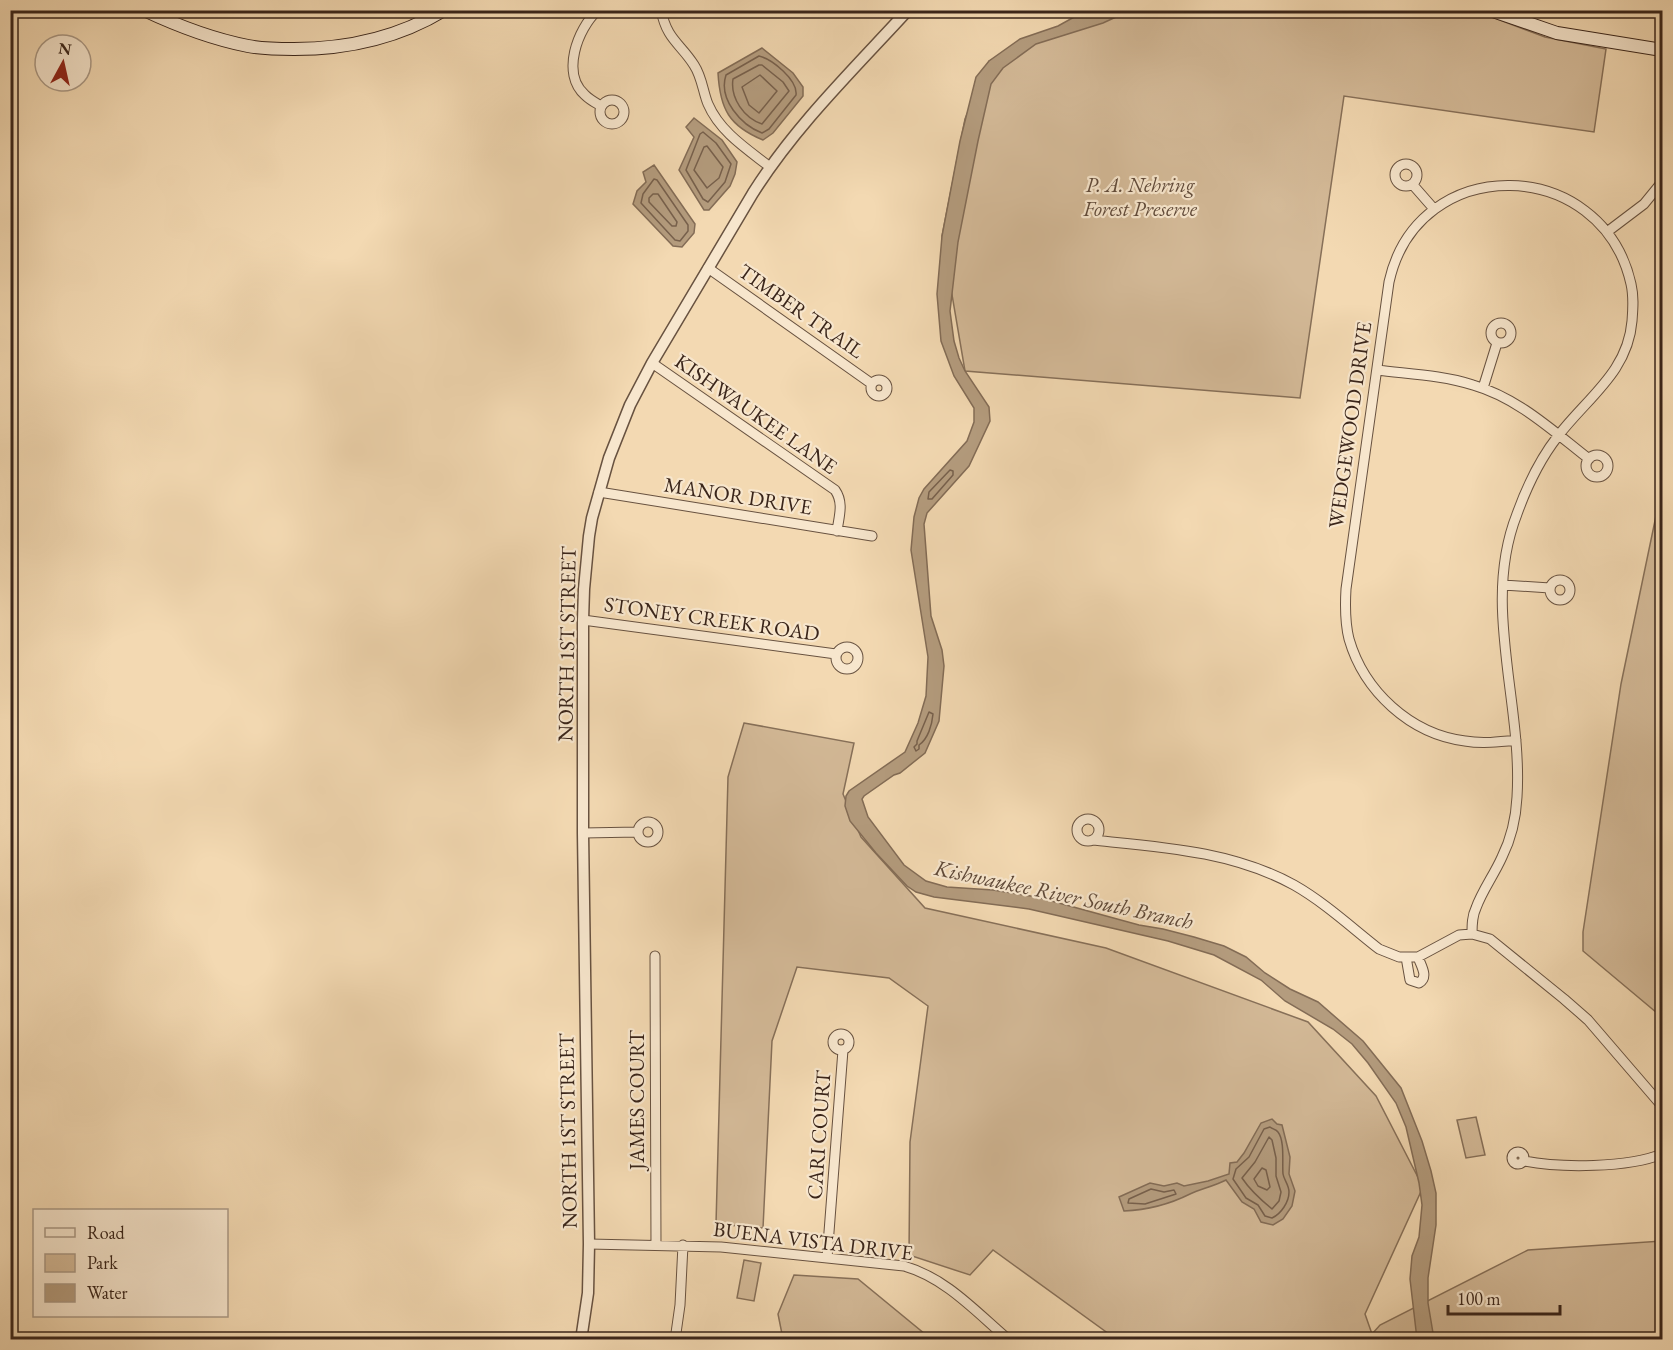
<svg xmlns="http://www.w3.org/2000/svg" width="1673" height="1350" viewBox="0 0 1673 1350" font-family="'EB Garamond',serif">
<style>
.green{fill:#d4ba98;stroke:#877059;stroke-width:1.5}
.water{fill:#b49c7e;stroke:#836c56;stroke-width:1.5}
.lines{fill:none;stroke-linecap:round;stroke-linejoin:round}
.shore{stroke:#77604c;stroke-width:1.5}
.minor-casing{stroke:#685240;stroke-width:11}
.tertiary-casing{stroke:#685240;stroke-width:13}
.secondary-casing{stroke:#3a251a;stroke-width:14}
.minor{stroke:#f7e6cd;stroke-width:9}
.tertiary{stroke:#f7e6cd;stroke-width:10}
.secondary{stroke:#f7e6cd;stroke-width:12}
.labels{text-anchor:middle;stroke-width:4.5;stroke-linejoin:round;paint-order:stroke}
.park-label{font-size:21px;font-style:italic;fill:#604a3a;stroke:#f7e6cd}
.street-label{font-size:21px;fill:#3a251a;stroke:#f7e6cd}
.water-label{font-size:22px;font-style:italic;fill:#5f4938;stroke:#f7e6cd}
</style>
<rect width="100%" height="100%" fill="#f3d9b2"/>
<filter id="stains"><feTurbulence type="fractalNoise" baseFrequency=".00333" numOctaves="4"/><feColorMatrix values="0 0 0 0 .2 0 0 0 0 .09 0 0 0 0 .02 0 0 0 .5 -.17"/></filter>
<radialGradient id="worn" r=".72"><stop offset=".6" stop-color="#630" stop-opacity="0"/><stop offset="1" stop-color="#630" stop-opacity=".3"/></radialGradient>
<path class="green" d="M 1091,11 L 1476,11 L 1545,37 L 1606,49 L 1594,132 L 1344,96 L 1300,398 L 965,371 L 942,236 L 965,119 L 989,61 Z
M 1662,487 L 1662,1019 L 1657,1013 L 1583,951 L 1583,932 L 1621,684 Z
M 744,723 L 854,743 L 843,794 L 861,837 L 925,908 L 1106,948 L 1308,1022 L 1376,1096 L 1423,1187 L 1365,1314 L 1372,1334 L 1380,1325 L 1528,1250 L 1662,1241 L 1662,1339 L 1116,1339 L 993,1250 L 970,1275 L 909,1255 L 910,1142 L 928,1006 L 889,978 L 797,967 L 772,1041 L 763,1228 L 716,1224 L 728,777 Z
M 1476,1117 L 1485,1155 L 1466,1158 L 1457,1120 Z
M 744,1260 L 761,1263 L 754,1301 L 737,1298 Z
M 794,1275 L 858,1279 L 931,1339 L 783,1339 L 778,1314 Z"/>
<path class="water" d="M 1085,11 L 1129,11 L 1103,23 L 1036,44 L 1003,68 L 991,84 L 978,141 L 958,242 L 950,311 L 954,341 L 959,358 L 965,371 L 989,407 L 990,421 L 969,466 L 927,513 L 924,524 L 931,616 L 942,650 L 944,666 L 939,721 L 925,753 L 900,773 L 894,775 L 864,796 L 862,799 L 868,817 L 904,865 L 926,881 L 947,887 L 993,890 L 1037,897 L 1139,925 L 1163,929 L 1194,937 L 1224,946 L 1246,957 L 1265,973 L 1290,989 L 1318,1002 L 1363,1041 L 1401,1088 L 1422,1141 L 1431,1171 L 1436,1193 L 1436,1225 L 1428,1278 L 1428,1303 L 1434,1339 L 1417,1339 L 1410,1279 L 1412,1256 L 1419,1237 L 1422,1205 L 1419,1183 L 1406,1127 L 1396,1103 L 1368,1063 L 1352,1044 L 1333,1029 L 1285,1001 L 1261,980 L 1214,955 L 1168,941 L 1029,909 L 934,897 L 916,892 L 907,886 L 876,853 L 850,821 L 845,806 L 846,796 L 849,791 L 905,752 L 918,723 L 926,696 L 928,657 L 911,550 L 914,517 L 919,498 L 924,489 L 967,441 L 974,422 L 974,408 L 954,376 L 941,341 L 937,294 L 942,236 L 960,141 L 976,77 L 989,61 L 1020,39 L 1058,26 Z
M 762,48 L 793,73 L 803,87 L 803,96 L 773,133 L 763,140 C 729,126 720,109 718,73 Z
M 694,118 L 722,140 L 737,162 L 735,174 L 730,186 L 709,210 L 704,210 L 679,170 L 694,137 L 686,127 Z
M 654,165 L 695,224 L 694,233 L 682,247 L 673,246 L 633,204 L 637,191 L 646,182 L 643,172 Z
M 1272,1119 L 1277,1124 L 1282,1125 L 1290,1157 L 1289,1174 L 1295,1191 L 1292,1206 L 1283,1219 L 1273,1225 L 1261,1222 L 1254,1209 L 1242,1202 L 1226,1180 C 1214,1186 1201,1189 1190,1194 C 1168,1205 1148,1210 1124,1211 L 1119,1197 L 1150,1183 L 1164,1186 L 1177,1183 L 1184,1186 L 1208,1181 L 1229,1174 L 1230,1163 L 1237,1162 L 1244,1153 L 1261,1123 Z"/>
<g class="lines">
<path class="shore" d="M 759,56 C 772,59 798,80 796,95 L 769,129 L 762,133 C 741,125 718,99 726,75 Z
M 759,65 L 762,65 L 783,82 L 789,91 L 762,124 C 744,118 730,98 733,79 Z
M 760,75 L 777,91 L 759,113 L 749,105 L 742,87 Z
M 703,132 L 716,143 L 731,164 L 725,182 L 708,202 L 703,199 L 686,170 L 700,134 Z
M 707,146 L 723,167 L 719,178 L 707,188 L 694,170 L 704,147 Z
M 654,179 L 657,180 L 688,225 L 688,231 L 680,241 L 675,240 L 641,203 L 643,194 Z
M 653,194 L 658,194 L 677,222 L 676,226 L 672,226 L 649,202 L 649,198 Z
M 950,470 L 953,471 L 953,475 L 932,499 L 928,499 L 929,492 Z
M 929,712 L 933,714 C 932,725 928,739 919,745 L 919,749 L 916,751 L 914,747 L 917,744 L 917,741 Z
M 1270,1127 C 1272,1129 1276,1129 1278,1132 C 1285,1141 1282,1163 1283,1174 C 1284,1180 1289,1185 1289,1192 C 1289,1202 1281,1214 1272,1218 L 1265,1216 L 1258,1205 L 1246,1198 L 1233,1179 L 1236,1169 L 1249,1157 L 1264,1129 Z
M 1269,1137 L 1272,1140 L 1276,1158 L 1276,1176 L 1281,1192 L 1279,1201 L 1272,1209 C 1261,1200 1250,1190 1242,1178 L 1255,1162 Z
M 1262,1168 L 1266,1170 L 1270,1187 L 1267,1190 L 1258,1186 L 1254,1179 Z
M 1151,1189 L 1164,1192 L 1174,1190 L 1176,1194 L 1145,1204 L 1128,1203 L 1129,1199 Z"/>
<defs>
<path id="minor" d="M 598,10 C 577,29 561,74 585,95 C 590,100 596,103 601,106
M 661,10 C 667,40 680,43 694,65 C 702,77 703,92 708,104 C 720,132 747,149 770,167
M600 112a12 12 0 1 1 24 0a12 12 0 1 1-24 0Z
M1395 175a11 11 0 1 1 22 0a11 11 0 1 1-22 0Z
M 1413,185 L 1434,209
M 1607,232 L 1644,204 L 1662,182
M 708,268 L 872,384
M1491 333a10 10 0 1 1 20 0a10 10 0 1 1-20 0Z
M 652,363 L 835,490 C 844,503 839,516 837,531
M 1377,370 C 1408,374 1442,375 1473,385 C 1518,398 1553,431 1589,459
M871 388a8 8 0 1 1 16 0a8 8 0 1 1-16 0Z
M 1483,388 L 1497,343
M1586 466a11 11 0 1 1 22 0a11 11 0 1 1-22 0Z
M 599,492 L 872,536
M1550 590a10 10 0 1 1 20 0a10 10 0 1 1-20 0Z
M 1503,585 L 1550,588
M 583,620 L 836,654
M836 658a11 11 0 1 1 22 0a11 11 0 1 1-22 0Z
M1077 830a11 11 0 1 1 22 0a11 11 0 1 1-22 0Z
M638 832a10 10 0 1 1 20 0a10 10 0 1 1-20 0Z
M 583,833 L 638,832
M 1092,840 C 1161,847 1232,851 1294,885 C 1324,902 1351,927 1379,949 L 1399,957 L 1418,957 L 1459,935 L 1472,934 L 1490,939 L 1564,999 L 1588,1020 L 1662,1106
M 1472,934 C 1472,925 1472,916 1476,908 C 1482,891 1494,875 1502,857 C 1511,839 1516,817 1517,797 C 1523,703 1481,605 1517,514 C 1527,486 1540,459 1558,436 C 1587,398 1628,372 1632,321 C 1633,308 1634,297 1631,284 C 1602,155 1418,151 1389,282 L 1346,589 C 1345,606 1345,623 1349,639 C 1364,691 1410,734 1465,741 C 1482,744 1499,742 1516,740
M 655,956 L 656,1244
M 1406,957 L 1410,980 L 1419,983 C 1429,977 1421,966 1418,957
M833 1042a8 8 0 1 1 16 0a8 8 0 1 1-16 0Z
M1512 1158a6 6 0 1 1 12 0a6 6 0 1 1-12 0Z
M 1524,1161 C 1560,1168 1628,1168 1662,1154
M 589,1244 L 721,1247 L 904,1266 C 946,1278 976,1312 1009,1340
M 827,1258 L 843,1050
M 675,1340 L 680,1305 L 683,1245"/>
<path id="tertiary" d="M 581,1340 L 588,1293 L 589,1244 L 583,833 L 583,620 L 584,589 L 589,536 L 592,518 L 609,458 L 630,405 L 652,363 L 753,193 C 796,125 854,69 908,10"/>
<path id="secondary" d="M 144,10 C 178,26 212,39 248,46 C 263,49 279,49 294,49 C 348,49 398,38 444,10
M 1490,10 L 1557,33 L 1662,50"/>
</defs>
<use href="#minor" class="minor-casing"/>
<use href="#tertiary" class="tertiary-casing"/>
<use href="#secondary" class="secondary-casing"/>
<use href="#minor" class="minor"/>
<use href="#tertiary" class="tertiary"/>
<use href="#secondary" class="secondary"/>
</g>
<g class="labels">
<g class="park-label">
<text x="1140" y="192">P. A. Nehring<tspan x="1140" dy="24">Forest Preserve</tspan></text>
</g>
<g class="street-label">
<text transform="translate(801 311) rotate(35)" y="7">TIMBER TRAIL</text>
<text transform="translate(756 414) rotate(35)" y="7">KISHWAUKEE LANE</text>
<text transform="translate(1350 425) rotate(-82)" y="7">WEDGEWOOD DRIVE</text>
<text transform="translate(738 496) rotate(9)" y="7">MANOR DRIVE</text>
<text transform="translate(712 619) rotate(8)" y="7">STONEY CREEK ROAD</text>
<text transform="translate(567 644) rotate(-89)" y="7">NORTH 1ST STREET</text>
<text transform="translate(637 1100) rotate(-90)" y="7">JAMES COURT</text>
<text transform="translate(568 1131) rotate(-91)" y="7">NORTH 1ST STREET</text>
<text transform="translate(819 1135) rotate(-86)" y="7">CARI COURT</text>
<text transform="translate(813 1241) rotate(7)" y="7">BUENA VISTA DRIVE</text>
</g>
<g class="water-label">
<text transform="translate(1064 894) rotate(12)" y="8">Kishwaukee River South Branch</text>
</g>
</g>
<rect width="1673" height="1350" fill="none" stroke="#f3d9b2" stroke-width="36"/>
<rect x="12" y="12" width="1649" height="1326" fill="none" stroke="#3a251a" stroke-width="3"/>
<rect x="18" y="18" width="1637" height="1314" fill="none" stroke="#3a251a" stroke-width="1.5"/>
<rect x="33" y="1209" width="195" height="108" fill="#f7e6cd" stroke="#ab9985" stroke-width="1.5"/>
<rect x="45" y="1228" width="30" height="9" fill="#f7e6cd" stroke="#ab9985" stroke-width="1.5"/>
<text x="87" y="1239" font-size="18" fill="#3a251a">Road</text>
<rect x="45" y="1254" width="30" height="18" fill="#d4ba98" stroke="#ab9985" stroke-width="1.5"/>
<text x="87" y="1269" font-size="18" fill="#3a251a">Park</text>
<rect x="45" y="1284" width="30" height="18" fill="#b49c7e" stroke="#ab9985" stroke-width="1.5"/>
<text x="87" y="1299" font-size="18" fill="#3a251a">Water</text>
<g transform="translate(63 63) rotate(8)"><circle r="28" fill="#f7e6cd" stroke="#ab9985" stroke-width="1.5"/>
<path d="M0-4.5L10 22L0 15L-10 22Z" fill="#8f2418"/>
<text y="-9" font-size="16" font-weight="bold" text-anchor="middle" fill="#3a251a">N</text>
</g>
<path d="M1448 1305v9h112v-9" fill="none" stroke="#3a251a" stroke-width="3"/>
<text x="1457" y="1305" font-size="18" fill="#3a251a" stroke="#f7e6cd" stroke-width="4.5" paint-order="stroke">100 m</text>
<rect width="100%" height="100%" filter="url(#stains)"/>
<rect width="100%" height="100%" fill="url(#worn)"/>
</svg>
